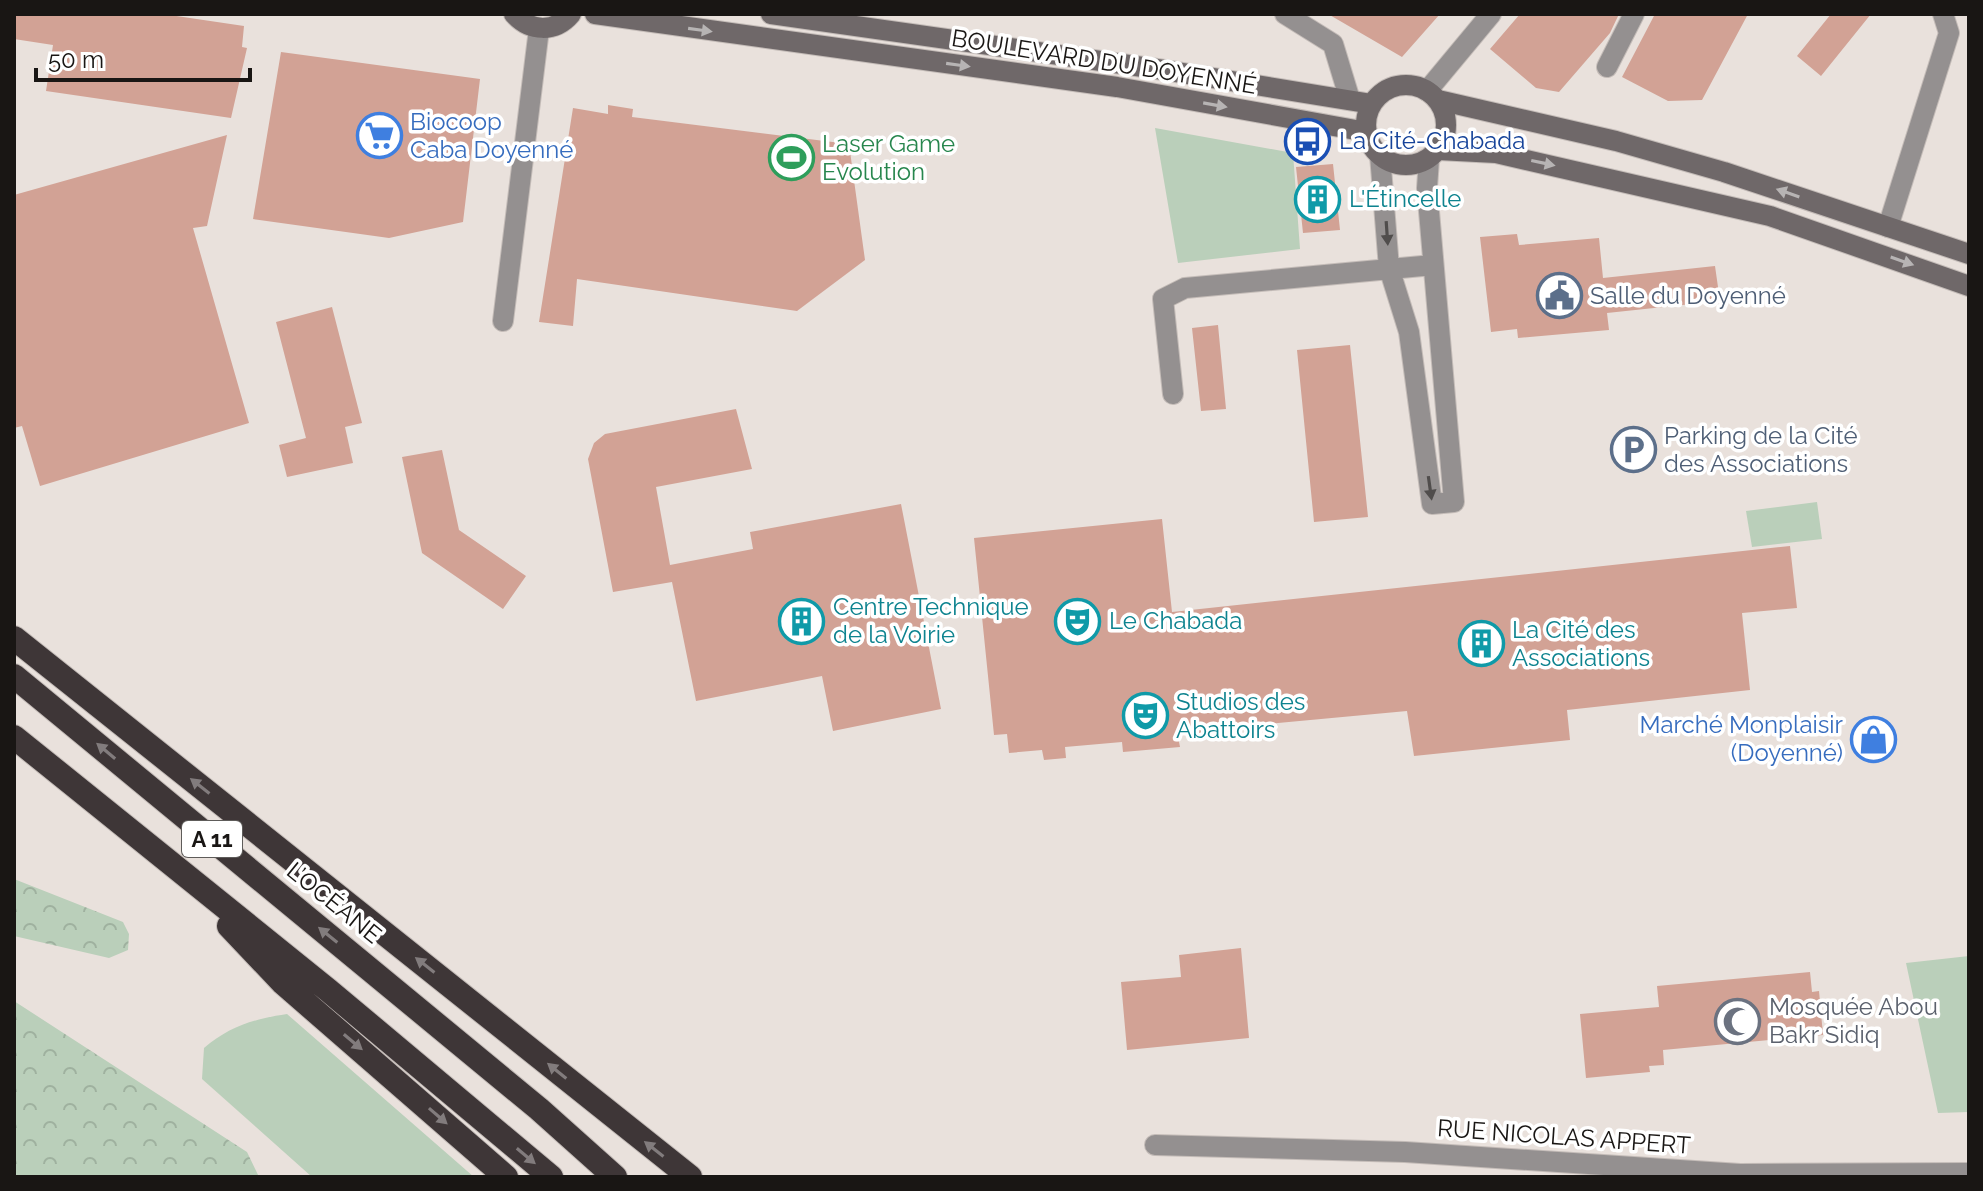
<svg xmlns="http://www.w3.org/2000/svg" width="1983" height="1191" viewBox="0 0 1983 1191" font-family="Raleway,sans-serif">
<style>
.green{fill:#bacfba}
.forest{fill:url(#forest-crowns)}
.building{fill:#d2a295}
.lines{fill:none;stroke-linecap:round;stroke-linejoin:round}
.minor-casing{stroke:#c4bcb8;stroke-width:22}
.secondary-casing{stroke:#c4bcb8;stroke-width:22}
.motorway-casing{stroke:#c4bcb8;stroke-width:26}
.minor{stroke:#949090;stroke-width:20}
.secondary{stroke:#6f6869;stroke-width:20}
.motorway{stroke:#3e3637;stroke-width:24}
.oneway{fill:#b7b4b4}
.oneway2{fill:#504d4c}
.oneway3{fill:#827c7d}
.labels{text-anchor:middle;stroke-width:7;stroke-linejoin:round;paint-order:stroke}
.shield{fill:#fff;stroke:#5e5c5a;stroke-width:2}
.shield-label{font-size:22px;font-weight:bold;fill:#191614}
.street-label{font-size:24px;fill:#191614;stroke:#fff}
.shop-label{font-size:24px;fill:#366cbe;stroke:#fff;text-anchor:start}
.transit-label{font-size:24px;fill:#164399;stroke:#fff;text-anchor:start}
.leisure-label{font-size:24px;fill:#27864d;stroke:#fff;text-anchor:start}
.culture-label{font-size:24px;fill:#0d838f;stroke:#fff;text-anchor:start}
.service-label{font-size:24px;fill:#4e5e75;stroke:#fff;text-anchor:start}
.worship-label{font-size:24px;fill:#5b616d;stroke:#fff;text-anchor:start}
</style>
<defs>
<pattern id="forest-crowns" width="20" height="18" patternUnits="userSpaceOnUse" patternTransform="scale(2)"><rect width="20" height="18" fill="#bacfba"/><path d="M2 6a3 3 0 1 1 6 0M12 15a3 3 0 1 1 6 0" fill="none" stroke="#9fb19f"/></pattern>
</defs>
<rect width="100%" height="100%" fill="#e9e1dc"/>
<path class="green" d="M 1155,128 L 1293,153 L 1300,249 L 1178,263 Z
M 1817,502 L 1822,539 L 1752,547 L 1746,511 Z
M 1969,956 L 1969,1112 L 1938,1113 L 1906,963 Z
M 287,1014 L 474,1177 L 312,1177 L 202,1079 L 204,1048 C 230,1026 254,1019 287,1014 Z"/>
<path class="forest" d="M 14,879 L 123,922 L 129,934 L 128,950 L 109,958 L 14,936 Z
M 14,1001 L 247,1152 L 259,1177 L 14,1177 Z"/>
<path class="building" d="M 14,14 L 163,14 L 244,26 L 242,47 L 247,48 L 231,118 L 46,91 L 53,45 L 14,39 Z
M 1328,14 L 1440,14 L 1402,57 Z
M 1520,14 L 1619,14 L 1610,33 L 1559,92 L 1536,88 L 1490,49 Z
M 1655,14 L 1748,14 L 1702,100 L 1668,101 L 1622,77 Z
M 1831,14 L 1871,14 L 1821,76 L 1797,56 Z
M 281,52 L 480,79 L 463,222 L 389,238 L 253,219 Z
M 608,105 L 633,109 L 632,117 L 849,144 L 865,260 L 797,311 L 577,279 L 573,326 L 539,322 L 573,108 L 608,114 Z
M 227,135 L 207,226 L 193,228 L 249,423 L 40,486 L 22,426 L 14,428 L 14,195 Z
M 1333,164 L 1340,230 L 1303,233 L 1296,167 Z
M 1517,234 L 1519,245 L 1599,238 L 1603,278 L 1715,266 L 1720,301 L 1607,313 L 1609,330 L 1518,338 L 1517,329 L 1491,332 L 1480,237 Z
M 332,307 L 362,423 L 345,427 L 353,463 L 287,477 L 279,445 L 306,438 L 276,322 Z
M 1218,325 L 1226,409 L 1201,411 L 1192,328 Z
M 1350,345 L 1368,517 L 1314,522 L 1297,350 Z
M 736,409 L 752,469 L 656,487 L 670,565 L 753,549 L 750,532 L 901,504 L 941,709 L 833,731 L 822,676 L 696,701 L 672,582 L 613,592 L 588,459 L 594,443 L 605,434 Z
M 442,450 L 459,530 L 526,576 L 503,609 L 422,553 L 402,457 Z
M 1162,519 L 1172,612 L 1790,546 L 1797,608 L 1742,613 L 1750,690 L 1567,710 L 1570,740 L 1414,756 L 1407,711 L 1225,728 L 1178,737 L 1180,747 L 1123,752 L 1122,742 L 1065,747 L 1066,758 L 1044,760 L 1042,750 L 1009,753 L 1007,734 L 994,735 L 974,538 Z
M 1241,948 L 1249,1038 L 1127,1050 L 1121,982 L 1181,977 L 1179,955 Z
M 1810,972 L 1812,992 L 1819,991 L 1823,1035 L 1663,1050 L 1664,1065 L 1649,1066 L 1650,1072 L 1586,1078 L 1580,1014 L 1659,1007 L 1657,986 Z"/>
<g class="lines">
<defs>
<path id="minor" d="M 1285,14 L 1333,44 L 1350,100
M 1607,67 L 1634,14
M 1427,91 L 1491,14
M 1380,155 L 1389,268 L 1409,332 L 1432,504 L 1454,502 L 1427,188 L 1429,159
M 1888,227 L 1949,33 L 1943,14
M 503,321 L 539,29
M 1173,394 L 1163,299 L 1185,288 L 1433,265
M 1155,1145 L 1405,1152 L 1740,1174 L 1969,1173"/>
<path id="secondary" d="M 514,14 C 530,32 555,33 571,14
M 595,14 L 1117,87 L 1367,132
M 771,14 L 1164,70 L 1372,104
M1366 125a40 40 0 1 1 80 0a40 40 0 1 1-80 0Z
M 1438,100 L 1616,141 L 1724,172 L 1969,254
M 1438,150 L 1496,153 L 1770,216 L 1969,286"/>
<path id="motorway" d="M 14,638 L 690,1177
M 14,676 L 539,1109 L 615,1177
M 14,737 L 328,990 L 551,1177
M 229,926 L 283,983 L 506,1177"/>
</defs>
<use href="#minor" class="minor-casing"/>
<use href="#secondary" class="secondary-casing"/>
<use href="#motorway" class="motorway-casing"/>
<use href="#minor" class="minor"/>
<use href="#secondary" class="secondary"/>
<use href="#motorway" class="motorway"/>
</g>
<defs><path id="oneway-solid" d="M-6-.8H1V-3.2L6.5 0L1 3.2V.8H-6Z" transform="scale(2)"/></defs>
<g class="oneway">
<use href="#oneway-solid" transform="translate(700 30) rotate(8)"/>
<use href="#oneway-solid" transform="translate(958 65) rotate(8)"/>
<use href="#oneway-solid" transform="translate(1215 105) rotate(10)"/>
<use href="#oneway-solid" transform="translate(1543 163) rotate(12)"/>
<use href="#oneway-solid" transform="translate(1788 193) rotate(-161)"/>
<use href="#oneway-solid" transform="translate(1902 261) rotate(19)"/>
</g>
<g class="oneway2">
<use href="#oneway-solid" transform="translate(1387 233) rotate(86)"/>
<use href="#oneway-solid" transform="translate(1430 488) rotate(82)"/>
</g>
<g class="oneway3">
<use href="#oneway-solid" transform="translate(106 751) rotate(-140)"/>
<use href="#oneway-solid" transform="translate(200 786) rotate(-142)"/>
<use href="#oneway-solid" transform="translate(328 935) rotate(-141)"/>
<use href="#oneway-solid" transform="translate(425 965) rotate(-142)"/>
<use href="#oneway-solid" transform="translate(353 1042) rotate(40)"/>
<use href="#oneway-solid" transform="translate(557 1071) rotate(-141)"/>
<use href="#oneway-solid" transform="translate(438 1116) rotate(41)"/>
<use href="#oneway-solid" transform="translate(654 1149) rotate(-142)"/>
<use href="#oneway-solid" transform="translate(526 1156) rotate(40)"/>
</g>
<defs>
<symbol id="supermarket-ring" viewBox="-11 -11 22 22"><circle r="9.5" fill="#fff" stroke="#3f7fe0" stroke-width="1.5"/><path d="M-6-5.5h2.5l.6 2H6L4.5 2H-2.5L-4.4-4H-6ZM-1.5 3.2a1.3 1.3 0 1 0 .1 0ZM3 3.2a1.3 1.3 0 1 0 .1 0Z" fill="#3f7fe0"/></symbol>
<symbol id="bus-ring" viewBox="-11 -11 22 22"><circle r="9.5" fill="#fff" stroke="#1a4fb4" stroke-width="1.5"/><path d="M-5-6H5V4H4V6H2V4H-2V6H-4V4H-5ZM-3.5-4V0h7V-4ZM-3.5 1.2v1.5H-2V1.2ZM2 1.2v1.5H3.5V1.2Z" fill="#1a4fb4"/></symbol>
<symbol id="stadium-ring" viewBox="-11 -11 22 22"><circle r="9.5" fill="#fff" stroke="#2e9e5b" stroke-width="1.5"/><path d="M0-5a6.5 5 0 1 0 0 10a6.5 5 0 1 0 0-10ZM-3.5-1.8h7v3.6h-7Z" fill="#2e9e5b"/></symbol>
<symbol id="building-ring" viewBox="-11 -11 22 22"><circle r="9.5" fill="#fff" stroke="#0f9aa8" stroke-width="1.5"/><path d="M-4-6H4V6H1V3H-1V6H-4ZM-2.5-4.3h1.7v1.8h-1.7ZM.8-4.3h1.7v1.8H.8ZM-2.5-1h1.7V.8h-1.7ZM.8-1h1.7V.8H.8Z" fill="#0f9aa8"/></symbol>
<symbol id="civic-ring" viewBox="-11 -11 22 22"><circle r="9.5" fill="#fff" stroke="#5c6f8a" stroke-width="1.5"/><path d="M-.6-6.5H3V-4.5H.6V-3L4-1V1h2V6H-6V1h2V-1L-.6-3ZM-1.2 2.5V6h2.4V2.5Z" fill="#5c6f8a"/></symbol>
<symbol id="parking-ring" viewBox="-11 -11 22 22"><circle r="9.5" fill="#fff" stroke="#5c6f8a" stroke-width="1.5"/><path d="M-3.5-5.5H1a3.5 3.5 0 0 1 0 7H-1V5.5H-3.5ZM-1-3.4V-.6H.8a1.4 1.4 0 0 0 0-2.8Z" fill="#5c6f8a"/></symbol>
<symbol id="theatre-ring" viewBox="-11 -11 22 22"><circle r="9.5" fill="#fff" stroke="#0f9aa8" stroke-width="1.5"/><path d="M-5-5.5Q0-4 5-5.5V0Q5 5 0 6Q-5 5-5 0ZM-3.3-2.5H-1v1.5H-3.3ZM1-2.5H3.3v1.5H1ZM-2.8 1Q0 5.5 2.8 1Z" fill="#0f9aa8"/></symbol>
<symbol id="shop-ring" viewBox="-11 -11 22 22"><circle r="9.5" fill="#fff" stroke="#3f7fe0" stroke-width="1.5"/><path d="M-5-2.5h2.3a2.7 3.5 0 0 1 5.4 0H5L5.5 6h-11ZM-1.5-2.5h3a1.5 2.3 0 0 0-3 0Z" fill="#3f7fe0"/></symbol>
<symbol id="mosque-ring" viewBox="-11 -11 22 22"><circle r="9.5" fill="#fff" stroke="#6b7280" stroke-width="1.5"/><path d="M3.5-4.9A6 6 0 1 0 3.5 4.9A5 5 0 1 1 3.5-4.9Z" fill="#6b7280"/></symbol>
</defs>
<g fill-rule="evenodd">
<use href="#supermarket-ring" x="354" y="110" width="51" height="51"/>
<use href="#bus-ring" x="1282" y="116" width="51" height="51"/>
<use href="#stadium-ring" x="766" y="132" width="51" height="51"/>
<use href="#building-ring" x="1292" y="174" width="51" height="51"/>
<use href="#civic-ring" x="1534" y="270" width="51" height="51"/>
<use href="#parking-ring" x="1608" y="424" width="51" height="51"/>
<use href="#building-ring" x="776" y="596" width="51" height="51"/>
<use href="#theatre-ring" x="1052" y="596" width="51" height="51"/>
<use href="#building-ring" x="1456" y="618" width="51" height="51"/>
<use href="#theatre-ring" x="1120" y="690" width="51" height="51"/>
<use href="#shop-ring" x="1848" y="714" width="51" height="51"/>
<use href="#mosque-ring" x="1712" y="996" width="51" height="51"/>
</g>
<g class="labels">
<rect class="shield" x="182" y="821" width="60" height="36" rx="6"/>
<g class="shield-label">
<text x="212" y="847">A 11</text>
</g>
<g class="street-label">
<text transform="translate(1104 62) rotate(9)" y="8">BOULEVARD DU DOYENNÉ</text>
<text transform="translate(334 903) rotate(39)" y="8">L’OCÉANE</text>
<text transform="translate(1564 1137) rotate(4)" y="8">RUE NICOLAS APPERT</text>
</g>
<g class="shop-label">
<text x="410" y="130">Biocoop<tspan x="410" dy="28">Caba Doyenné</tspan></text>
<text x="1843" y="733" text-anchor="end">Marché Monplaisir<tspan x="1843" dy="28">(Doyenné)</tspan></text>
</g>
<g class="transit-label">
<text x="1339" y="149">La Cité-Chabada</text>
</g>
<g class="leisure-label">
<text x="822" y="152">Laser Game<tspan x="822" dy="28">Evolution</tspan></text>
</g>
<g class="culture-label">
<text x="1349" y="207">L'Étincelle</text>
<text x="833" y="615">Centre Technique<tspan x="833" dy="28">de la Voirie</tspan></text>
<text x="1109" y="629">Le Chabada</text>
<text x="1512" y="638">La Cité des<tspan x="1512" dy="28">Associations</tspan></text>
<text x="1176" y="710">Studios des<tspan x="1176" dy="28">Abattoirs</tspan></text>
</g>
<g class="service-label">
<text x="1590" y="304">Salle du Doyenné</text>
<text x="1664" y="444">Parking de la Cité<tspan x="1664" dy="28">des Associations</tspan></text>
</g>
<g class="worship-label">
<text x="1769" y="1015">Mosquée Abou<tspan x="1769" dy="28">Bakr Sidiq</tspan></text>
</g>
</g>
<rect width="1983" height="1191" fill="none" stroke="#191614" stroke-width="32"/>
<path d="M36 68v12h214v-12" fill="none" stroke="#191614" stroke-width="4"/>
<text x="48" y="68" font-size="24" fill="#191614" stroke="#ffffff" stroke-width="6" paint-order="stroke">50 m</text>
</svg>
